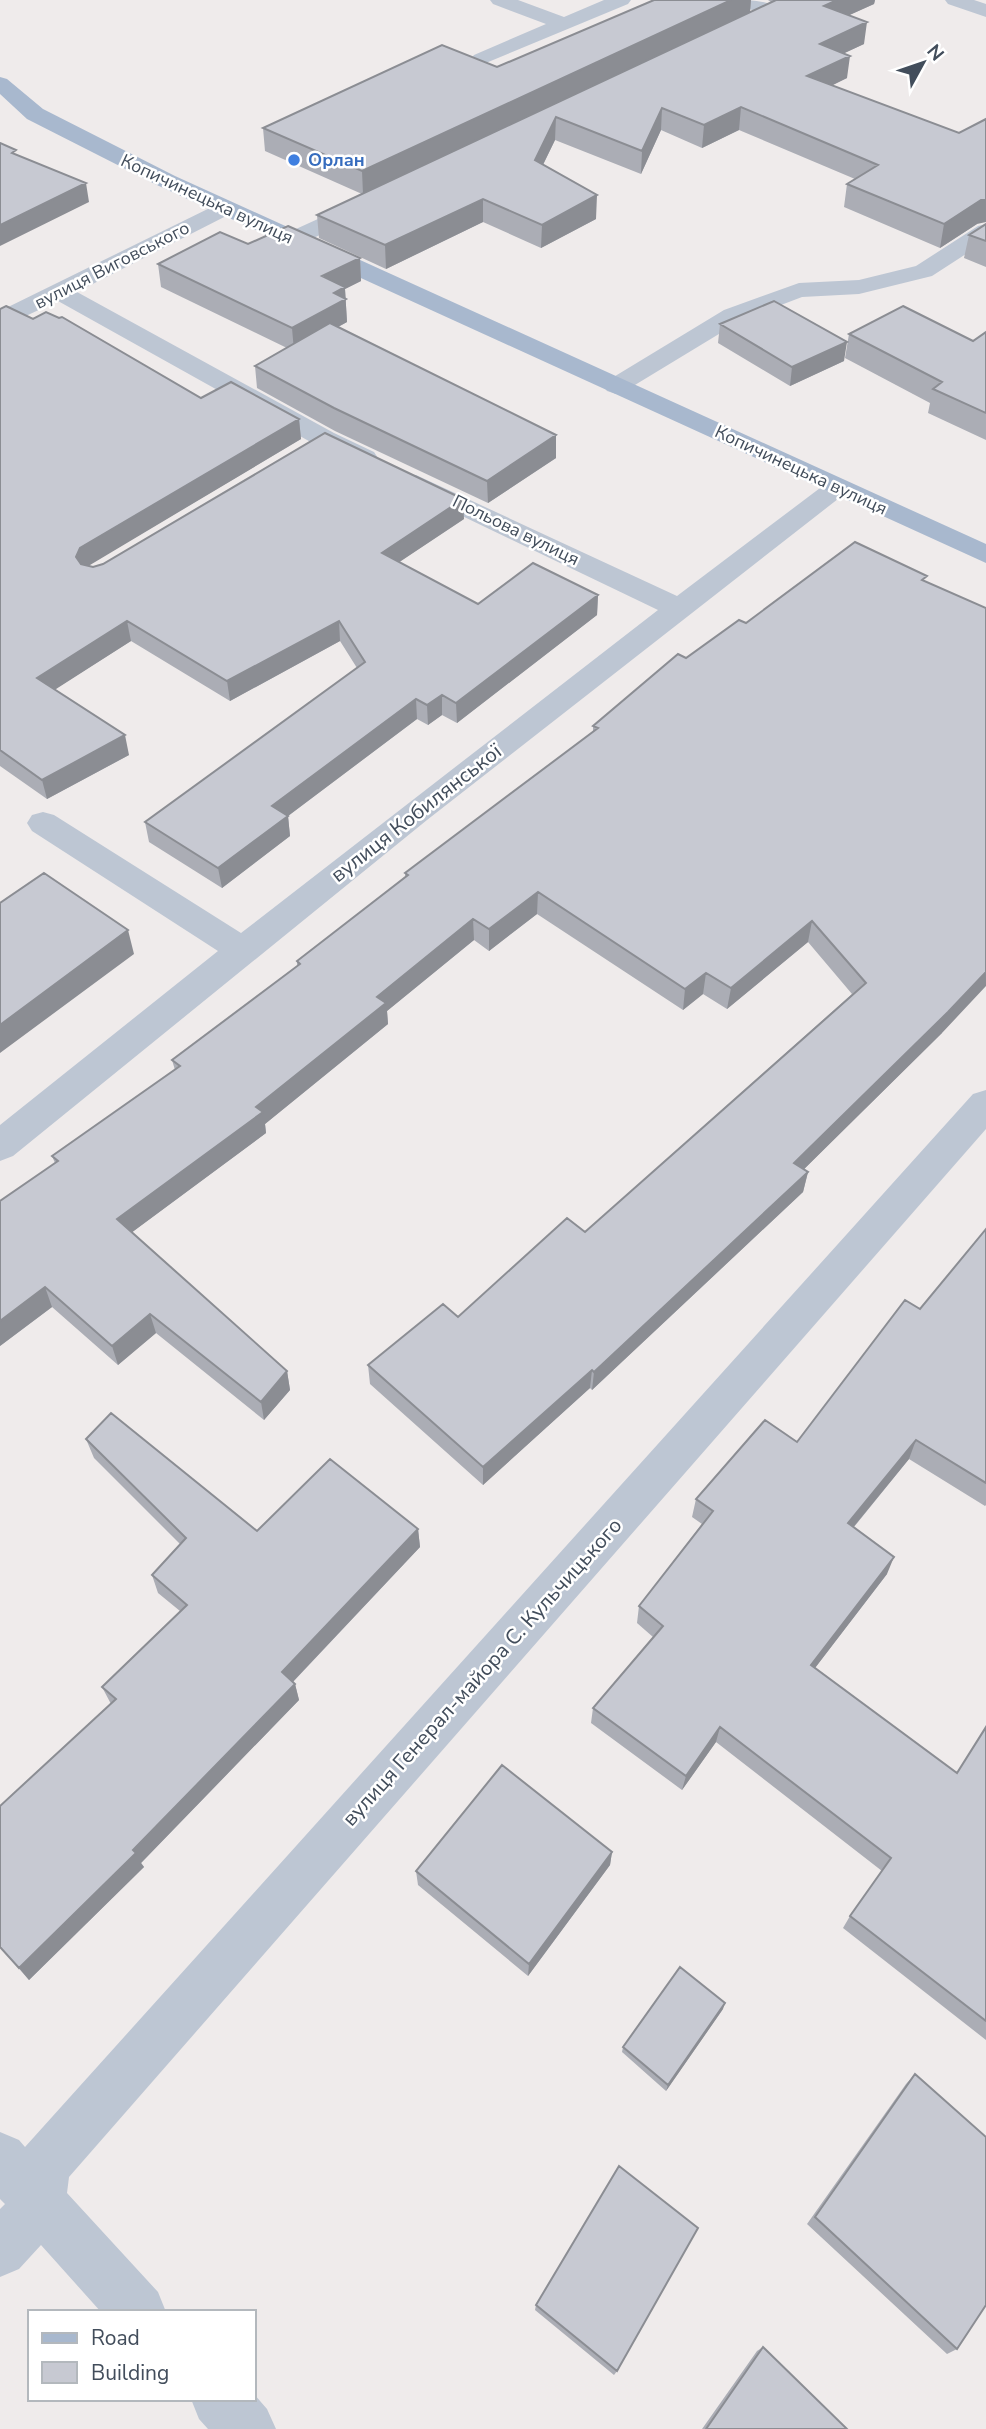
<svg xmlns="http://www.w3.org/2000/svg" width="986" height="2429" viewBox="0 0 986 2429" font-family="'Nunito Sans',sans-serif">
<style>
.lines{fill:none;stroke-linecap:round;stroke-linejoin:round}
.minor{fill:#bdc6d3;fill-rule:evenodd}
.major{fill:#a8b8ce;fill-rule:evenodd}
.wall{fill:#abadb5}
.shaded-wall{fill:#8b8d93}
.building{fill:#c7c9d2;stroke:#8b8d93;stroke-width:2}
.shop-dot{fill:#3f7fe0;stroke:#fff;stroke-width:2.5}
.labels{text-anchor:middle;stroke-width:5;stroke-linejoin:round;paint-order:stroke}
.far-shop-label{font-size:18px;font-weight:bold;fill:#366cbe;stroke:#fff;text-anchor:start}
.far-street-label{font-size:18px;fill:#424d5b;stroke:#fff}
.street-label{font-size:21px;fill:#424d5b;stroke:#fff}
</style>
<rect width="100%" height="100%" fill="#efebeb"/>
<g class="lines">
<path class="minor" d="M 490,0 L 518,0 L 564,17 L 604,0 L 631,0 L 628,4 L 481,65 L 474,63 L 471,59 L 474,55 L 546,24 L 493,4 Z
M 734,0 C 751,0 772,0 783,12 L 780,16 L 738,35 L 731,33 L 728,29 L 731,25 L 757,12 L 737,4 Z
M 945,0 L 974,0 L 986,4 L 986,17 L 948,4 Z
M 364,198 L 372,200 L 375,205 L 372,210 L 301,244 L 285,244 L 281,239 L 285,234 Z
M 224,201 L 232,203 L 235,208 L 232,213 L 77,292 L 334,433 L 374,452 L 378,458 L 374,464 C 354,469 334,453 316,445 L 58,301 L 0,328 L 0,311 Z
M 986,224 L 986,241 L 932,276 L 859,294 L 802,297 L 742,320 L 625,391 L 616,394 L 607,391 L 603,386 L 607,381 L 724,310 L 799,283 L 859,280 L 916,266 L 978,226 Z
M 416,475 L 677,596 L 828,482 L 838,480 L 848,482 L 852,488 L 427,820 L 13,1156 L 0,1161 L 0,1125 L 218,951 L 32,831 L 27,823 L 32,815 L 43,812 L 54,815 L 241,933 L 658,610 L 406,489 L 402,483 L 406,477 Z
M 986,1090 L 986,1129 L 69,2177 L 67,2193 L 158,2292 L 166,2312 L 101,2312 L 41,2245 L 19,2269 L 0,2277 L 0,2209 L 5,2204 L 0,2199 L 0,2132 L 19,2140 L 25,2147 L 973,1094 Z
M 254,2394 L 267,2409 L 276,2429 L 208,2429 L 199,2419 L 191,2399 L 254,2399 Z"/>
<path class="major" d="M 0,77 L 7,79 L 43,109 L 175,176 L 986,544 L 986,563 L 159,186 L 27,119 L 0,94 Z"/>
</g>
<path class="wall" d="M 654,0 L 751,0 L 750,12 L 771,2 L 768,0 L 762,0 L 875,0 L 874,4 L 849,15 L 864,44 L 844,53 L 847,78 L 832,85 L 977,224 L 940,248 L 844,207 L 847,184 L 855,179 L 739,130 L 702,148 L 661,130 L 641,174 L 555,140 L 543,165 L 596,219 L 541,248 L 483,222 L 386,269 L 319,238 L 317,215 L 362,194 L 265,151 L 263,128 L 497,67 Z
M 986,224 L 986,267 L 964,258 L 969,235 Z
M 248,244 L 360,258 L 361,281 L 345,289 L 347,322 L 338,327 L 556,458 L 488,503 L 335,431 L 257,388 L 255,366 L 287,348 L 161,287 L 158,264 Z
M 0,309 L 201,398 L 299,419 L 301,439 L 87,566 L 93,567 L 464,519 L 399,562 L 478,604 L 598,595 L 597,615 L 457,723 L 442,715 L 428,725 L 417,719 L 288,816 L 290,836 L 222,888 L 149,842 L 145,822 L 357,668 L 340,641 L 230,701 L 131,641 L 55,689 L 129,755 L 47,799 L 0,766 Z
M 720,324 L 844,361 L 790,386 L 718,343 Z
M 986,332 L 986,440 L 928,413 L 930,403 L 845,358 L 849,334 L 973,341 Z
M 926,582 L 942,1033 L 804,1169 L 808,1172 L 803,1192 L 592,1390 L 590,1388 L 483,1485 L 370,1384 L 368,1365 L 458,1317 L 585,1232 L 852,994 L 808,942 L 727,1009 L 703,994 L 683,1010 L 537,914 L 489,951 L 474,940 L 387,1011 L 388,1024 L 265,1124 L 266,1133 L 132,1232 L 287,1371 L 290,1390 L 264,1420 L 156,1333 L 118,1365 L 52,1307 L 0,1346 L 55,1163 L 52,1156 L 175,1070 L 172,1060 L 297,966 L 297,961 L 405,878 L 405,873 L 593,732 L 593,726 L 686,658 L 746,623 Z
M 986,1229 L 986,1505 L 985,1506 L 909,1459 L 854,1527 L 887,1574 L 815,1668 L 957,1773 L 986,1727 L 986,2040 L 843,1928 L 850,1916 L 882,1871 L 716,1742 L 682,1790 L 591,1723 L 593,1708 L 653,1637 L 637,1623 L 639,1606 L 702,1524 L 692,1517 L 696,1499 L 797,1442 L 920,1309 Z
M 86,1439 L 257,1531 L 418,1529 L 420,1547 L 293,1682 L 295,1684 L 299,1700 L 141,1863 L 144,1867 L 29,1980 L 0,1947 L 111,1704 L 102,1687 L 180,1611 L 158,1593 L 152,1575 L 180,1544 L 94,1458 Z
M 612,1852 L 610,1865 L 528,1976 L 418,1885 L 416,1871 Z
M 723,2009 L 666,2091 L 622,2052 L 623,2047 Z
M 915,2074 L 957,2349 L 947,2354 L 807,2224 L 906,2084 Z
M 536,2305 L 617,2371 L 614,2375 L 535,2310 Z
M 763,2347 L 847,2429 L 702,2429 L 757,2351 Z"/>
<path class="shaded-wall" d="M 731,0 L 751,0 L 750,12 L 363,194 L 362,171 Z
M 837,0 L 875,0 L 874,4 L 821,28 L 824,6 Z
M 867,22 L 864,44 L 817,66 L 820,44 Z
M 850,56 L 847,78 L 805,99 L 807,76 Z
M 741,107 L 739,130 L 702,148 L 704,125 Z
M 662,108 L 661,130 L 641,174 L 642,151 Z
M 556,117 L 555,140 L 534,183 L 535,160 Z
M 86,183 L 89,202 L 0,246 L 0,225 Z
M 597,195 L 596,219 L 541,248 L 542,225 Z
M 483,199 L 483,222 L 386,269 L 385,245 Z
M 981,200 L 986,200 L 986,222 L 977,224 L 940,248 L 944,224 Z
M 360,258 L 361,281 L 345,289 L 347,322 L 294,351 L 292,328 L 322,276 Z
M 847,342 L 844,361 L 790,386 L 792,367 Z
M 299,419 L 301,439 L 85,568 L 80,577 L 76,557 L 80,548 Z
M 556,435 L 556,458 L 488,503 L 487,481 Z
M 463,499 L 464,519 L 383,573 L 382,553 Z
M 598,595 L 597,615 L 457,723 L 456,703 Z
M 127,621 L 131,641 L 42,698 L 37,678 Z
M 339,621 L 340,641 L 230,701 L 227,681 Z
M 442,695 L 442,715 L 428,725 L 427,705 Z
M 416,699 L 417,719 L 288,816 L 290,836 L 222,888 L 218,868 L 272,806 Z
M 125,735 L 129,755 L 47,799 L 42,780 Z
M 538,892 L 537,914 L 489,951 L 489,929 Z
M 473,919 L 474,940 L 387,1011 L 388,1024 L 265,1124 L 266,1133 L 123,1239 L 117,1219 L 256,1107 L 377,997 Z
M 812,921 L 808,942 L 727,1009 L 731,988 Z
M 128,930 L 134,954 L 0,1053 L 0,1025 Z
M 986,972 L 986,986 L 942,1033 L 790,1183 L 794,1163 Z
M 706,973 L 703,994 L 683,1010 L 685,989 Z
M 808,1172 L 803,1192 L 592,1390 L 594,1372 Z
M 45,1287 L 52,1307 L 0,1346 L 0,1321 Z
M 150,1314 L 156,1333 L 118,1365 L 112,1346 Z
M 592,1370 L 590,1388 L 483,1485 L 483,1467 Z
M 287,1371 L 290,1390 L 264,1420 L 261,1402 Z
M 916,1440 L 909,1459 L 842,1541 L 848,1523 Z
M 418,1529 L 420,1547 L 286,1689 L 282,1672 Z
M 894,1557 L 887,1574 L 805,1681 L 811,1665 Z
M 295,1684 L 299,1700 L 141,1863 L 144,1867 L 29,1980 L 19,1968 Z
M 720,1727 L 716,1742 L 682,1790 L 686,1776 Z
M 612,1852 L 610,1865 L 528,1976 L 529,1964 Z
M 725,2003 L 723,2009 L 666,2091 L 668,2085 Z"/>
<path class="building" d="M 654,0 L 731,0 L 362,171 L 263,128 L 442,45 L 497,67 Z
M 776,0 L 837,0 L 824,6 L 867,22 L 820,44 L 850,56 L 807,76 L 959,133 L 986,119 L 986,200 L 981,200 L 944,224 L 847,184 L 878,165 L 741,107 L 704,125 L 662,108 L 642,151 L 556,117 L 535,160 L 597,195 L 542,225 L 483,199 L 385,245 L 317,215 Z
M 0,143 L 16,150 L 12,153 L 86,183 L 0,225 Z
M 986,224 L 986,241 L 969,235 Z
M 288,226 L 360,258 L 322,276 L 345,287 L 334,293 L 346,299 L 292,328 L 158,264 L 220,232 L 248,244 Z
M 774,301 L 847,342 L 792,367 L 720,324 Z
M 6,306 L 33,319 L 46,312 L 59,318 L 62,317 L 201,398 L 231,382 L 299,419 L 80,548 L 76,557 L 81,564 L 93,567 L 103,564 L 325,433 L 463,499 L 382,553 L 478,604 L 533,563 L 598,595 L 456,703 L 442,695 L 427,705 L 416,699 L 272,806 L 288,816 L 218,868 L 145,822 L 365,662 L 339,621 L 227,681 L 127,621 L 37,678 L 125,735 L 42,780 L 0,750 L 0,309 Z
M 903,306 L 973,341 L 986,332 L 986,413 L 933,389 L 942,382 L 849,334 Z
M 330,323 L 556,435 L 487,481 L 334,408 L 255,366 Z
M 855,542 L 927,576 L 922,580 L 986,608 L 986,972 L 948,1012 L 794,1163 L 808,1172 L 594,1372 L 592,1370 L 483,1467 L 368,1365 L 443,1304 L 458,1317 L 567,1218 L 585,1232 L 866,983 L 812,921 L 731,988 L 706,973 L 685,989 L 538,892 L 489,929 L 473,919 L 377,997 L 386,1003 L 256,1107 L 263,1112 L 117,1219 L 287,1371 L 261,1402 L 150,1314 L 112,1346 L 45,1287 L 0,1321 L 0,1201 L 58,1161 L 52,1156 L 180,1066 L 172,1060 L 300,964 L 297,961 L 408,875 L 405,873 L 598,728 L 593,726 L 678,654 L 686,658 L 739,620 L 746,623 Z
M 44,873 L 128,930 L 0,1025 L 0,903 Z
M 986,1229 L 986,1483 L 916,1440 L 848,1523 L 894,1557 L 811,1665 L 957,1773 L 986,1727 L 986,2021 L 850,1916 L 891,1858 L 720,1727 L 686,1776 L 593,1708 L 663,1626 L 639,1606 L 713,1511 L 696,1499 L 765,1420 L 797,1442 L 905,1300 L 920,1309 Z
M 111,1413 L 257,1531 L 330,1459 L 418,1529 L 282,1672 L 295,1684 L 133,1850 L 136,1853 L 19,1968 L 0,1947 L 0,1806 L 116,1699 L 102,1687 L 187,1605 L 152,1575 L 186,1538 L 86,1439 Z
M 502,1765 L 612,1852 L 529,1964 L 416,1871 Z
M 680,1967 L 725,2003 L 668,2085 L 623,2047 Z
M 915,2074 L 986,2137 L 986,2305 L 957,2349 L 815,2217 Z
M 619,2166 L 698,2228 L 617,2371 L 536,2305 Z
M 763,2347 L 847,2429 L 706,2429 Z"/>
<circle class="shop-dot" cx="294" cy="160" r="7"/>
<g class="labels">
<g class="far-shop-label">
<text x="308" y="166">Орлан</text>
</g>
<g class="far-street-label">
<text transform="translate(207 199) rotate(25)" y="6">Копичинецька вулиця</text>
<text transform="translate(112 265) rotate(-27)" y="6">вулиця Виговського</text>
<text transform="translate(801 470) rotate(25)" y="6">Копичинецька вулиця</text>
<text transform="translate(516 530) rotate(26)" y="6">Польова вулиця</text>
</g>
<g class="street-label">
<text transform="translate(416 813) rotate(-38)" y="7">вулиця Кобилянської</text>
<text transform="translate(482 1672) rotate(-48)" y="7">вулиця Генерал-майора С. Кульчицького</text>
</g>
</g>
<rect x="28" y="2310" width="228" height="91" fill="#ffffff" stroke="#b3b8bd" stroke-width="2"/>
<rect x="42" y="2333" width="35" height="10" fill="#a8b8ce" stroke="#b3b8bd" stroke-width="2"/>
<text x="91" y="2345" font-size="21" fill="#424d5b">Road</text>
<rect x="42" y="2362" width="35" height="21" fill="#c7c9d2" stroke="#b3b8bd" stroke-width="2"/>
<text x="91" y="2380" font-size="21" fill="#424d5b">Building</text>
<g transform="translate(923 63) rotate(50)" stroke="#ffffff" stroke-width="5" paint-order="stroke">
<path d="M0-5L12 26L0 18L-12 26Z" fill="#424d5b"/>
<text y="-10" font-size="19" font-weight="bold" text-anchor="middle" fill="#424d5b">N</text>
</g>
</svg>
